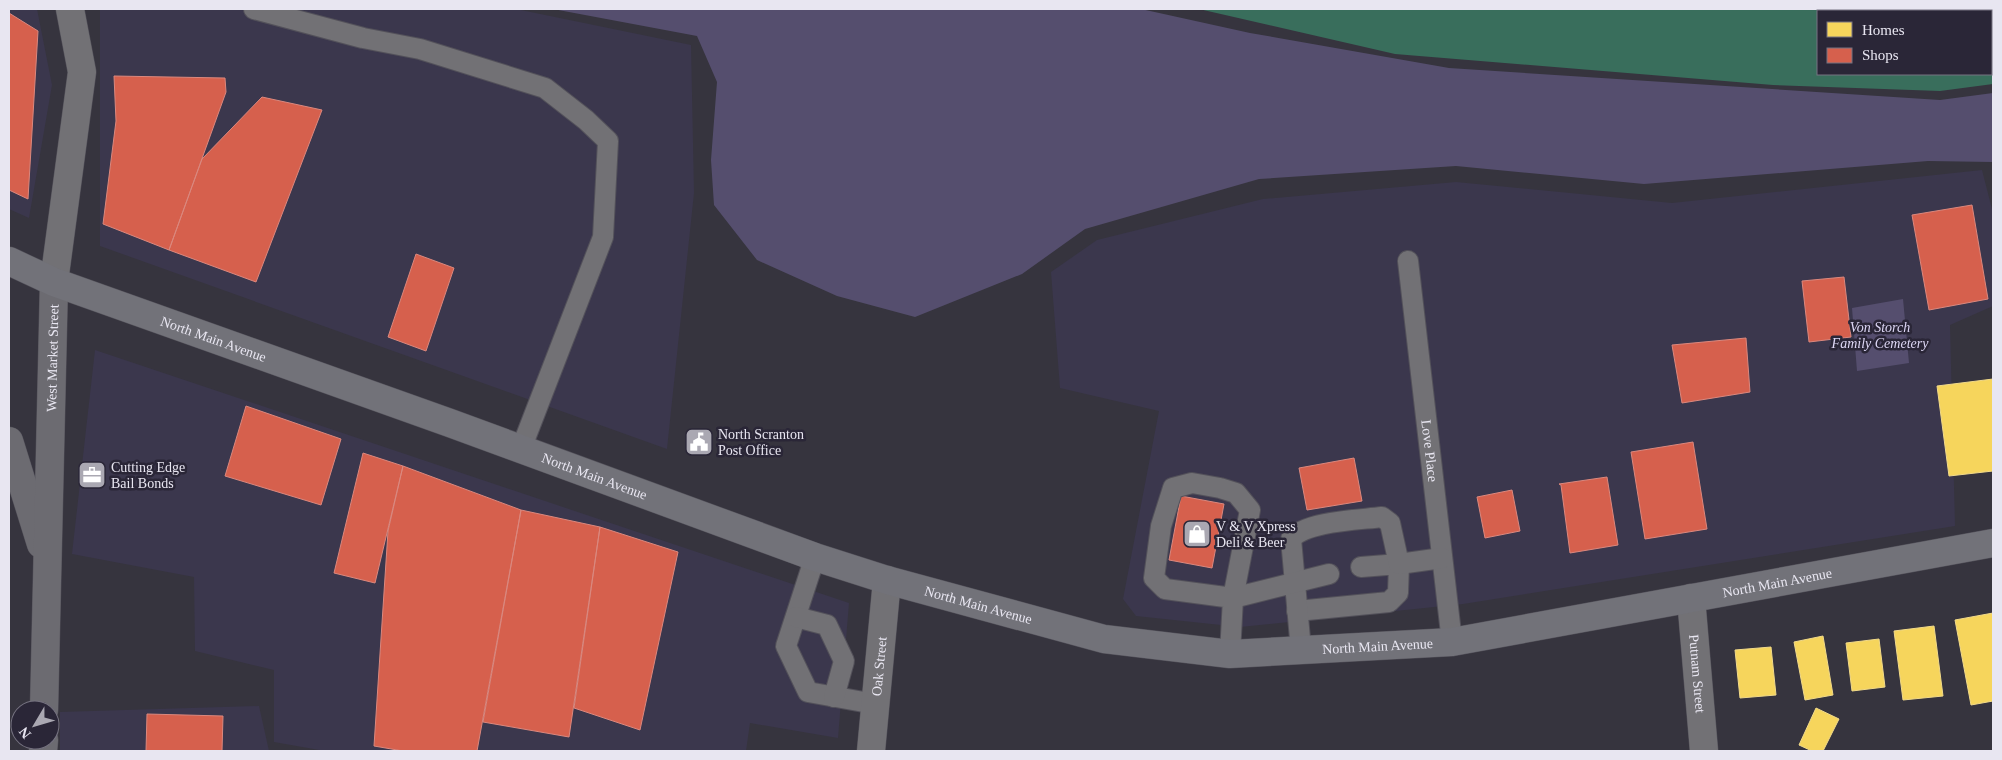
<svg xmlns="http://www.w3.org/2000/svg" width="2002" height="760" viewBox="0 0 2002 760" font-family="'Times New Roman',serif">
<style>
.built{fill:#3b374d}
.green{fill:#554e6e}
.water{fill:#396e5c;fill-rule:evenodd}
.homes{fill:#f6d55c;stroke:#f2da89}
.shops{fill:#d6604d;stroke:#db887e}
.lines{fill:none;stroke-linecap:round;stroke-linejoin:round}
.service-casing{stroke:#53515a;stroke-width:22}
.minor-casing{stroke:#53515a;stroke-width:29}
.tertiary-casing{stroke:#53515a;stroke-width:29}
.secondary-casing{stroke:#53515a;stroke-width:29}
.primary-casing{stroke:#53515a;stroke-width:29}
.service{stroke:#727175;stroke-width:20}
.minor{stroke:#727175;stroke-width:28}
.tertiary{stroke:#727175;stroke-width:28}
.secondary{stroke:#6c6b71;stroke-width:28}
.primary{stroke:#727279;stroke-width:28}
.labels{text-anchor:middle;stroke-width:5;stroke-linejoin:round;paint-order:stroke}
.park-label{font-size:14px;font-style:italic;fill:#ddd7f5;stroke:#2a2637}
.street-label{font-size:14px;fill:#e8e6f1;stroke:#2a2637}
.poi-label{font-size:14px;fill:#e8e6f1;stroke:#2a2637;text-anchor:start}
</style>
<rect width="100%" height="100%" fill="#36343e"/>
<path class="built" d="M 9,9 L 37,9 L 52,85 L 29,218 L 9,209 Z
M 100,9 L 516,9 L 691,45 L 694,193 L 667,449 L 100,246 Z
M 1982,170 L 1993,213 L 1993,306 L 1950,325 L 1955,526 L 1463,604 L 1240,627 L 1136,616 L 1123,599 L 1159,411 L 1060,388 L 1051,272 L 1097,240 L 1263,199 L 1456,182 L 1672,203 Z
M 95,350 L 849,603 L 838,738 L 750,723 L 746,751 L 325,751 L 274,742 L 274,670 L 195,651 L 194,577 L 72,554 Z
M 259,706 L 269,751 L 60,751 L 60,712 Z"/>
<path class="green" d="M 553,9 L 1141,9 L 1250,33 L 1449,68 L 1940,100 L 1993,93 L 1993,162 L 1928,161 L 1644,184 L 1456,166 L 1259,179 L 1085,229 L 1022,274 L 915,317 L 837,296 L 757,260 L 714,205 L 711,160 L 717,82 L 697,36 Z
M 1903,299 L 1909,363 L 1857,371 L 1852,308 Z"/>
<path class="water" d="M 1199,9 L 1993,9 L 1993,84 L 1940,91 L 1773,85 L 1395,54 ZM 1818,11 L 1991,11 L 1991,74 L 1818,74 Z"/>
<path class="homes" d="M 1993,379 L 1993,471 L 1949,476 L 1937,386 Z
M 1993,613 L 1993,701 L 1971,705 L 1955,620 Z
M 1934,626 L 1943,696 L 1903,700 L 1894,631 Z
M 1823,636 L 1833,695 L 1805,700 L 1794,642 Z
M 1879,639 L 1885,687 L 1852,691 L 1846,643 Z
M 1771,647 L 1776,695 L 1740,698 L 1735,650 Z
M 1816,708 L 1839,719 L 1823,751 L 1812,751 L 1799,745 Z"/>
<path class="shops" d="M 9,13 L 38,31 L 28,199 L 9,190 Z
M 114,76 L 225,78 L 226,92 L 169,250 L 103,224 L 116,121 Z
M 262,97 L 322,110 L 256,282 L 169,250 L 202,159 Z
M 1972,205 L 1988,299 L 1929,310 L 1912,215 Z
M 416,254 L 454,268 L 426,351 L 388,337 Z
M 1844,277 L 1851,337 L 1809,342 L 1802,281 Z
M 1746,338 L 1750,392 L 1682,403 L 1672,345 Z
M 246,406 L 341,439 L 321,505 L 225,476 Z
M 1693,442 L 1707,529 L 1645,539 L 1631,452 Z
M 363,453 L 403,466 L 375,583 L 334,573 Z
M 1354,458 L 1362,501 L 1307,510 L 1299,468 Z
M 403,466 L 521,510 L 477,751 L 403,751 L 374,746 L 388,531 Z
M 1607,477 L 1618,545 L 1570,553 L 1561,485 L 1559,484 Z
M 1512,490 L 1520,531 L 1485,538 L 1477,497 Z
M 1181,496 L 1224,504 L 1212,568 L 1169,560 Z
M 521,510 L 600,527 L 569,737 L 483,722 Z
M 600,527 L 678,552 L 640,730 L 574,708 Z
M 147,714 L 223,716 L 222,751 L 146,751 Z"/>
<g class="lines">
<defs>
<g id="service">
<path d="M 254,9 L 363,38 L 420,49 L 545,88 L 586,120 L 608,141 L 603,237 L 521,449"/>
<path id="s1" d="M 1408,261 L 1452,642"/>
<path d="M 815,557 L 786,646 L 808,692 L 875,704"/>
<path d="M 1297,611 L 1389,602 L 1398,593 L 1399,564 L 1361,567"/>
<path d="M 796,617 L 827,625 L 844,661 L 834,697"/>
<path d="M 1301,650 L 1291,539 C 1306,521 1359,520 1382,517 L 1390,523 L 1399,564 L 1442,558"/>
<path d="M 1230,654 L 1233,598 L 1250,510 L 1236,493 L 1220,488 L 1192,483 L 1173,488 L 1161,526 L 1154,578 L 1165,589 L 1233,598 L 1329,574"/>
</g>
<g id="minor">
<path id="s2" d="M 1691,598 L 1704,751"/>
</g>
<g id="tertiary">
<path d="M 54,282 L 82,72 L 70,9"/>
<path id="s3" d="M 871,751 L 887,580"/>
</g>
<g id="secondary">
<path d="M 9,441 L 41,544"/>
<path id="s4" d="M 44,710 L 54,282"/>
<path d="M 43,751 L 44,740"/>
</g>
<g id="primary">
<path id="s5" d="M 9,261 L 54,282 L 450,423 L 815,557 L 887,580 L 1104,639 L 1230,654 L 1452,642 L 1993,543"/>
</g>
</defs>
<use href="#service" class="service-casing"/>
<use href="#minor" class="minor-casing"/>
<use href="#tertiary" class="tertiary-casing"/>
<use href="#secondary" class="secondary-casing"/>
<use href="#primary" class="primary-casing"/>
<use href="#service" class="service"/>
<use href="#minor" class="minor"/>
<use href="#tertiary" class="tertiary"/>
<use href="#secondary" class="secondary"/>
<use href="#primary" class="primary"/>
</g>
<defs>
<symbol id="civic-square" viewBox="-11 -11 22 22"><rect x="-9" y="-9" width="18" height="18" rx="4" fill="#aaa8b2" stroke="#2a2637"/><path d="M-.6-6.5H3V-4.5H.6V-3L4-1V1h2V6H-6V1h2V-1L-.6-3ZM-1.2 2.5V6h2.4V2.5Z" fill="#fff"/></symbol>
<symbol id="office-square" viewBox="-11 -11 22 22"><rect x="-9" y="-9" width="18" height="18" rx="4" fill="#aaa8b2" stroke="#2a2637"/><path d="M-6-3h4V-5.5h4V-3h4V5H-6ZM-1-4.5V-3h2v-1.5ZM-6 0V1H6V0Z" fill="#fff"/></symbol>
<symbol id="shop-square" viewBox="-11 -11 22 22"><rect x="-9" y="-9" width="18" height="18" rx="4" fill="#aaa8b2" stroke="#2a2637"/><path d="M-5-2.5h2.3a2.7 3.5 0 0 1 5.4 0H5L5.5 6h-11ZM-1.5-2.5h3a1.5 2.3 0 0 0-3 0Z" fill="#fff"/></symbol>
</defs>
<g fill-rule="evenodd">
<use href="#civic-square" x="683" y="426" width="32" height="32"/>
<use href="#office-square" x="76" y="459" width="32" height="32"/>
<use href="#shop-square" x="1181" y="518" width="32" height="32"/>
</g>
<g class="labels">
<g class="park-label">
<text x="1880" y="332">Von Storch<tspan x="1880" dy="16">Family Cemetery</tspan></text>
</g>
<g class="street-label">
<text dy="5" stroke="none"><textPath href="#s5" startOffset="219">North Main Avenue</textPath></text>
<text dy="5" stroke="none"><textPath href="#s4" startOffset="352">West Market Street</textPath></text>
<text dy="5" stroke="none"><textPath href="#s1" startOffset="191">Love Place</textPath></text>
<text dy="5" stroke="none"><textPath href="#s5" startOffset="624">North Main Avenue</textPath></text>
<text dy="5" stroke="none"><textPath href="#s5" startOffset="1839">North Main Avenue</textPath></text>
<text dy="5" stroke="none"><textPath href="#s5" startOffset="1029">North Main Avenue</textPath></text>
<text dy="5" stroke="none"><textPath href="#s5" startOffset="1434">North Main Avenue</textPath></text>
<text dy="5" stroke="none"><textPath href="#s3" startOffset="85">Oak Street</textPath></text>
<text dy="5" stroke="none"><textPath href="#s2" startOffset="76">Putnam Street</textPath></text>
</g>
<g class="poi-label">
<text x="718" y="439">North Scranton<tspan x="718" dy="16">Post Office</tspan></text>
<text x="111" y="472">Cutting Edge<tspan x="111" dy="16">Bail Bonds</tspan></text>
<text x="1216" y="531">V &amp; V Xpress<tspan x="1216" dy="16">Deli &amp; Beer</tspan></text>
</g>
</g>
<rect width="2002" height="760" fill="none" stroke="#e8e6f1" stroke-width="20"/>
<rect x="1817" y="10" width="175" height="65" fill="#2a2637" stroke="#767381"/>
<rect x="1827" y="22" width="25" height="15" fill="#f6d55c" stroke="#767381"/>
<text x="1862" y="35" font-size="15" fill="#e8e6f1">Homes</text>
<rect x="1827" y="48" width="25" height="15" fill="#d6604d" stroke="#767381"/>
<text x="1862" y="60" font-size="15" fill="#e8e6f1">Shops</text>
<g transform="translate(35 725) rotate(232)"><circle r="24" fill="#2a2637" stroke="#767381"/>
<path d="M0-4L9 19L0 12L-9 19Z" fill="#aaa8b2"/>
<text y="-8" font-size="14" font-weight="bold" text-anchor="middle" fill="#e8e6f1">N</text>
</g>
</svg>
